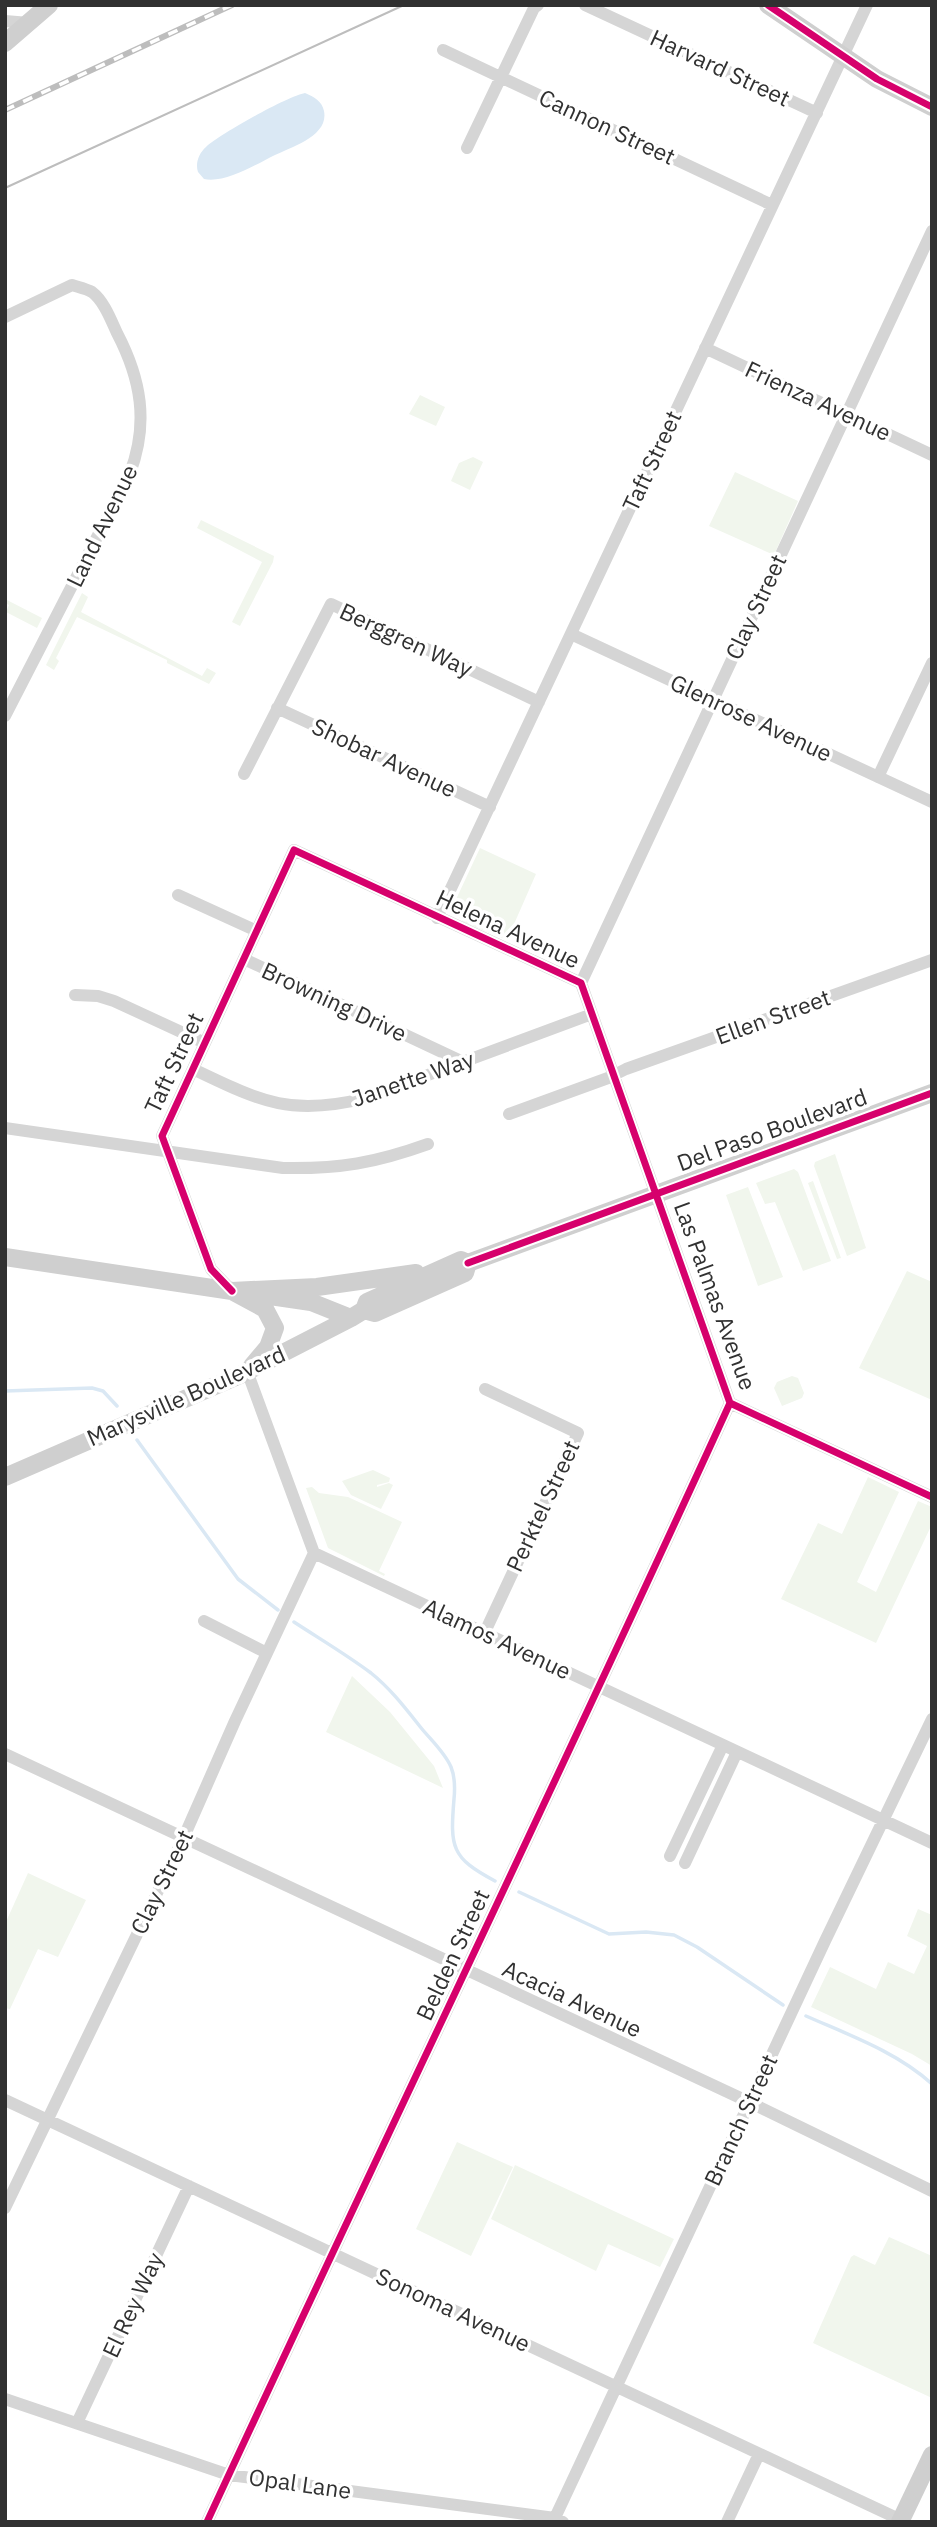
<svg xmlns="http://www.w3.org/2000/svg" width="937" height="2527" viewBox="0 0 937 2527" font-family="'IBM Plex Sans',sans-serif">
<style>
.green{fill:#f1f6ed}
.water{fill:#dae8f4}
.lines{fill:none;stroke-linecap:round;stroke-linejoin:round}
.stream{stroke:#dae8f4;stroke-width:3.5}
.street{stroke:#d5d5d5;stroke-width:12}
.secondary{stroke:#cfcfcf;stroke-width:18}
.tram{stroke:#bdbdbd;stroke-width:2}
.rail-casing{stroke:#bdbdbd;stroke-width:6}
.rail{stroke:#fff;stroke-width:3.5;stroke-dasharray:10;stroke-linecap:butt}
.cycleway-casing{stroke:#fff;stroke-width:11}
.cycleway{stroke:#d6006c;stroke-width:7}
.labels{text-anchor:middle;stroke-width:7;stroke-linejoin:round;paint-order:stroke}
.street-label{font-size:23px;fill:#313131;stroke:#fff}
</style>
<rect width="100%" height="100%" fill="#fff"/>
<path class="green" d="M 420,395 L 445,407 L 436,426 L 409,414 Z
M 473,457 L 483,462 L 470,490 L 451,481 L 459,463 Z
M 735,472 L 798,501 L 774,555 L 709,526 Z
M 201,520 L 274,556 L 273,562 L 240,626 L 232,622 L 262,562 L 197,528 Z
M 82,593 L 88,597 L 81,612 L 202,676 L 207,668 L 216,673 L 209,684 L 167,663 L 167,660 L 77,617 L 56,658 L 59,661 L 54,670 L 46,665 Z
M 5,599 L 42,618 L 37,628 L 6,612 L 9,605 L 5,603 Z
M 480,848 L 536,874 L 507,940 L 463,922 L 452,908 Z
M 835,1154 L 866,1248 L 847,1256 L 814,1166 L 815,1162 Z
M 794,1169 L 798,1172 L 831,1261 L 803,1271 L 775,1202 L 765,1204 L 756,1183 Z
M 813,1181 L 841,1258 L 837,1259 L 808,1183 Z
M 748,1187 L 783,1277 L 758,1286 L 726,1195 Z
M 907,1271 L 932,1282 L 932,1400 L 859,1368 Z
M 792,1376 L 798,1378 L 804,1393 L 802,1398 L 782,1406 L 774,1388 L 777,1382 Z
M 373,1470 L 390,1478 L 389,1482 L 377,1485 L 377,1487 L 389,1483 L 393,1485 L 381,1509 L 351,1495 L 342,1481 Z
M 868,1477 L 899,1492 L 857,1582 L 876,1592 L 918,1501 L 932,1507 L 932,1524 L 876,1643 L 781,1599 L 818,1523 L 842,1534 Z
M 312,1487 L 319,1493 L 348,1497 L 402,1522 L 379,1571 L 385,1574 L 384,1576 L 328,1548 L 306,1488 Z
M 352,1676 L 390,1712 L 434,1766 L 443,1788 L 326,1732 Z
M 28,1873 L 86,1900 L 58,1957 L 38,1949 L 10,2009 L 5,2008 L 5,1924 Z
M 918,1909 L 932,1915 L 932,2066 L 912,2054 L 811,2007 L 830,1967 L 876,1989 L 888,1962 L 914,1974 L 927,1946 L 907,1936 Z
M 457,2142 L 513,2167 L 471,2256 L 416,2229 Z
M 515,2165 L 674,2239 L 660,2267 L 608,2244 L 596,2271 L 491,2219 Z
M 889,2237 L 932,2256 L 932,2398 L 813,2343 L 851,2257 L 854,2255 L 875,2265 Z"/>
<path class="water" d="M 305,93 C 314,97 322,101 324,111 C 329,136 291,147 275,155 C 257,164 224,184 204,179 L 198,172 C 195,163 199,153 206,147 C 220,134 288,96 305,93 Z"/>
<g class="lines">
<path class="stream" d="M 5,1391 L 92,1388 L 103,1391 L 117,1406
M 137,1440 L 238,1579 L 278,1610
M 294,1622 C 320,1639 347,1655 371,1673 C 391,1689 406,1709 422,1729 C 432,1741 445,1753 451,1767 C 455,1777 455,1789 454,1799 C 450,1847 451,1858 495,1881
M 519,1892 L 609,1934 L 646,1932 L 674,1935 L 697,1947 L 783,2005
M 806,2016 C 849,2035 897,2052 932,2084"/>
<path class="street" d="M 585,5 L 817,113
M 5,21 L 29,23
M 443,50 L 772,205
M 467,148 L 534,8 L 538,5
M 5,317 L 72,285 C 78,287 87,289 92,292 C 104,301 111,320 117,333 C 141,379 149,423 130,473 L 5,716
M 705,348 L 932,455
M 571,634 L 932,802
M 277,708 L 490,807
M 244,774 L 331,604 L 539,702
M 878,777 L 932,663
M 178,895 L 257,931
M 437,918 L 867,5
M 244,959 L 463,1062
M 581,983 L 932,231
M 75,995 L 98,996 L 114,1001 L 205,1043
M 193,1069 C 260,1101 290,1117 366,1098 L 592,1014
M 509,1114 L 608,1078 L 626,1069 L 932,960
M 5,1128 L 283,1168 C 340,1169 375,1163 428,1144
M 232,1291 L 211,1269 L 162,1136 L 294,850 L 581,983 L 730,1403 L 932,1497
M 247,1371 L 314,1553 L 932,1843
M 204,1621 L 267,1653
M 484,1634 L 578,1433 L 485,1389
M 5,1754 L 749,2102 L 932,2191
M 670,1856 L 723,1745
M 685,1863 L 737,1752
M 5,2100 L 901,2520
M 5,2208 L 183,1839 L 235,1721 L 314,1553
M 5,2399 L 229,2475 L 555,2518 L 563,2522
M 77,2423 L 189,2186
M 207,2522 C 380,2148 559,1778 730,1403
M 553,2522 L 825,1941 L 932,1719
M 727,2522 L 759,2454"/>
<path class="secondary" d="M 768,5 L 877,79 L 932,107
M 5,43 L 49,5
M 5,1257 L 232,1291 L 317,1287 L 416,1273
M 468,1263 L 932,1093
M 232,1291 L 265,1309 L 275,1328 L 268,1347 L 252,1366
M 270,1296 L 311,1302 L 351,1318
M 364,1310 L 375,1313 L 465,1273 L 468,1263
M 5,1477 L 240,1375 L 351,1318 L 364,1310 L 367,1302 L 461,1260 L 468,1263
M 900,2522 L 932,2455"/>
<path class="tram" d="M 5,188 L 404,5"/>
<defs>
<path id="rail" d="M 5,110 L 232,5"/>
</defs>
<use href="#rail" class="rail-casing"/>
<use href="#rail" class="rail"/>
<defs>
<path id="cycleway" d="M 768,5 L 877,79 L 932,107
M 468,1263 L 932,1093
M 232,1291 L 211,1269 L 162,1136 L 294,850 L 581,983 L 730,1403 L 932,1497
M 207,2522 C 380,2148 559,1778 730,1403"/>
</defs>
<use href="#cycleway" class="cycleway-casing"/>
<use href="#cycleway" class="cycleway"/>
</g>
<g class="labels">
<g class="street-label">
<text transform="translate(720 68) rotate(25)" y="8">Harvard Street</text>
<text transform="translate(607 127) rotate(25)" y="8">Cannon Street</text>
<text transform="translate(818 401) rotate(25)" y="8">Frienza Avenue</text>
<text transform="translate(652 461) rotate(-65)" y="8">Taft Street</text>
<text transform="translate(102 526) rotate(-64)" y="8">Land Avenue</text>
<text transform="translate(756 607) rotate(-65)" y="8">Clay Street</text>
<text transform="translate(406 640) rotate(25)" y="8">Berggren Way</text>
<text transform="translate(751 718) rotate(25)" y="8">Glenrose Avenue</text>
<text transform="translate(384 758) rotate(25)" y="8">Shobar Avenue</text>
<text transform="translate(508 929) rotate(25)" y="8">Helena Avenue</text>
<text transform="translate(334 1002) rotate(25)" y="8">Browning Drive</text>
<text transform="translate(773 1017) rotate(-20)" y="8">Ellen Street</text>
<text transform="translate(174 1063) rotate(-65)" y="8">Taft Street</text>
<text transform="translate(413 1079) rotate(-19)" y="8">Janette Way</text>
<text transform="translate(772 1130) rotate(-20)" y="8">Del Paso Boulevard</text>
<text transform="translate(715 1296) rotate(70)" y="8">Las Palmas Avenue</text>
<text transform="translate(186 1396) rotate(-24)" y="8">Marysville Boulevard</text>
<text transform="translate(543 1506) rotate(-65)" y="8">Perktel Street</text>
<text transform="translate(497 1639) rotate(25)" y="8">Alamos Avenue</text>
<text transform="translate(162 1882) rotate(-64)" y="8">Clay Street</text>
<text transform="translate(453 1955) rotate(-65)" y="8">Belden Street</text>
<text transform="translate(572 1999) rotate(25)" y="8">Acacia Avenue</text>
<text transform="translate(741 2120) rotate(-65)" y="8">Branch Street</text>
<text transform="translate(133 2305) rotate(-65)" y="8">El Rey Way</text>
<text transform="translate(453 2310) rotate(25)" y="8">Sonoma Avenue</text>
<text transform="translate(300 2484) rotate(8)" y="8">Opal Lane</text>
</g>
</g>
<rect width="937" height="2527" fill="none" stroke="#313131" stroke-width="14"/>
</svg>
